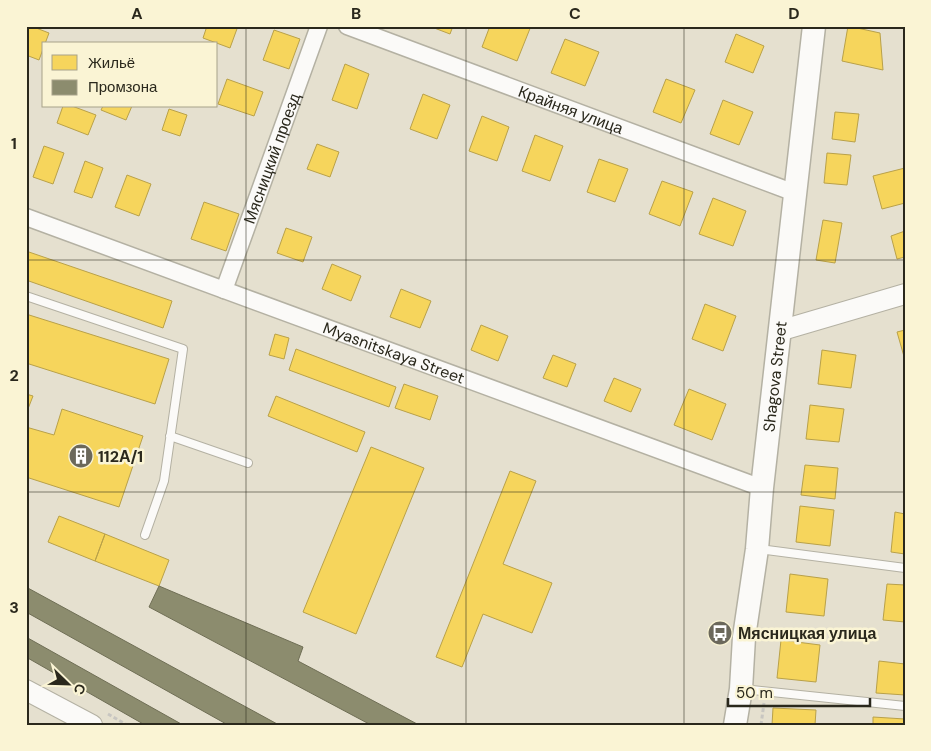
<svg xmlns="http://www.w3.org/2000/svg" width="931" height="751" viewBox="0 0 931 751" font-family="'DM Sans',sans-serif">
<style>
.homes{fill:#f6d55c;stroke:#b9a149}
.industry{fill:#8c8c6e;stroke:#6f6e55}
.lines{fill:none;stroke-linecap:round;stroke-linejoin:round}
.service-casing{stroke:#b4b1a3;stroke-width:10}
.minor-casing{stroke:#b4b1a3;stroke-width:19}
.tertiary-casing{stroke:#b4b1a3;stroke-width:22}
.secondary-casing{stroke:#b4b1a3;stroke-width:25}
.path{stroke:#c8c6c1;stroke-width:3;stroke-dasharray:4 2.5;stroke-linecap:butt}
.service{stroke:#fbfaf8;stroke-width:8}
.minor{stroke:#fbfaf8;stroke-width:16}
.tertiary{stroke:#fbfaf8;stroke-width:20}
.secondary{stroke:#fbfaf8;stroke-width:22}
.grid{fill:none;stroke:#2a281c;stroke-width:1;stroke-opacity:0.55}
.labels{text-anchor:middle;stroke-width:5;stroke-linejoin:round;paint-order:stroke}
.street-label{font-size:16px;fill:#2a281c;stroke:#faf4d4}
.poi-label{font-size:16px;font-weight:bold;fill:#2a281c;stroke:#faf4d4;text-anchor:start}
.neatline{fill:none;stroke:#2a281c;stroke-width:2}
.grid-label{font-size:16px;text-anchor:middle;font-weight:bold;fill:#2a281c}
</style>
<rect width="100%" height="100%" fill="#e5e0cf"/>
<path class="homes" d="M 26,26 L 31,26 L 49,33 L 39,60 L 26,55 Z
M 207,26 L 238,26 L 230,48 L 203,38 Z
M 429,26 L 453,26 L 450,34 Z
M 490,26 L 531,26 L 517,61 L 482,47 Z
M 848,26 L 880,33 L 883,70 L 842,61 Z
M 274,30 L 300,39 L 289,69 L 263,60 Z
M 736,34 L 764,46 L 753,73 L 725,62 Z
M 565,39 L 599,52 L 585,86 L 551,73 Z
M 345,64 L 369,74 L 357,109 L 332,100 Z
M 227,79 L 263,92 L 254,116 L 218,104 Z
M 666,79 L 695,90 L 681,123 L 653,112 Z
M 423,94 L 450,105 L 437,139 L 410,129 Z
M 723,100 L 753,112 L 739,145 L 710,134 Z
M 63,106 L 72,106 L 96,115 L 88,135 L 57,123 Z
M 103,106 L 132,106 L 126,120 L 101,110 Z
M 169,109 L 187,115 L 180,136 L 162,130 Z
M 835,112 L 859,114 L 855,142 L 832,139 Z
M 482,116 L 509,127 L 497,161 L 469,151 Z
M 535,135 L 563,146 L 550,181 L 522,171 Z
M 317,144 L 339,152 L 330,177 L 307,169 Z
M 44,146 L 64,153 L 53,184 L 33,177 Z
M 827,153 L 851,155 L 847,185 L 824,183 Z
M 599,159 L 628,169 L 615,202 L 587,192 Z
M 85,161 L 103,168 L 92,198 L 74,192 Z
M 905,168 L 905,203 L 882,209 L 873,176 Z
M 127,175 L 151,184 L 139,216 L 115,207 Z
M 662,181 L 693,192 L 680,226 L 649,214 Z
M 713,198 L 746,211 L 733,246 L 699,234 Z
M 204,202 L 239,214 L 226,251 L 191,239 Z
M 823,220 L 842,223 L 835,263 L 816,260 Z
M 286,228 L 312,237 L 303,262 L 277,253 Z
M 905,231 L 905,257 L 897,259 L 891,236 Z
M 26,251 L 172,301 L 163,328 L 26,280 Z
M 332,264 L 361,276 L 351,301 L 322,289 Z
M 401,289 L 431,301 L 420,328 L 390,317 Z
M 705,304 L 736,316 L 723,351 L 692,339 Z
M 26,314 L 169,359 L 155,404 L 26,363 Z
M 481,325 L 508,336 L 498,361 L 471,350 Z
M 905,330 L 905,360 L 897,332 Z
M 275,334 L 289,338 L 284,359 L 269,355 Z
M 296,349 L 396,387 L 389,407 L 289,370 Z
M 822,350 L 856,355 L 851,388 L 818,384 Z
M 553,355 L 576,364 L 567,387 L 543,378 Z
M 614,378 L 641,389 L 631,412 L 604,401 Z
M 404,384 L 438,396 L 430,420 L 395,408 Z
M 689,389 L 726,404 L 712,440 L 674,425 Z
M 26,394 L 33,396 L 26,414 Z
M 276,396 L 365,432 L 357,452 L 268,416 Z
M 810,405 L 844,409 L 839,442 L 806,439 Z
M 62,409 L 143,436 L 119,507 L 26,477 L 26,427 L 54,435 Z
M 371,447 L 424,468 L 356,634 L 303,612 Z
M 805,465 L 838,468 L 835,499 L 801,495 Z
M 510,471 L 536,481 L 503,564 L 552,583 L 532,633 L 483,614 L 462,667 L 436,657 Z
M 800,506 L 834,510 L 830,546 L 796,542 Z
M 895,512 L 905,514 L 905,554 L 891,552 Z
M 59,516 L 105,534 L 95,561 L 48,542 Z
M 105,534 L 169,560 L 159,586 L 95,561 Z
M 790,574 L 828,579 L 824,616 L 786,612 Z
M 887,584 L 905,585 L 905,622 L 883,620 Z
M 781,640 L 820,645 L 816,682 L 777,678 Z
M 879,661 L 905,664 L 905,695 L 876,693 Z
M 773,708 L 816,710 L 815,725 L 772,725 Z
M 873,717 L 905,719 L 905,725 L 873,725 Z"/>
<path class="industry" d="M 159,586 L 303,647 L 298,661 L 419,725 L 371,725 L 149,607 Z
M 26,587 L 279,725 L 228,725 L 26,612 Z
M 26,637 L 183,725 L 145,725 L 26,657 Z"/>
<g class="lines">
<defs>
<path id="service" d="M 26,296 L 183,349 L 164,481 L 145,535
M 170,436 L 248,463
M 759,549 L 905,568
M 743,689 L 905,706"/>
<g id="minor">
<path id="s1" d="M 347,26 L 795,193"/>
<path id="s2" d="M 26,217 L 762,488"/>
<path id="s3" d="M 224,290 L 319,26"/>
</g>
<path id="tertiary" d="M 779,331 L 905,294
M 26,690 L 92,725"/>
<g id="secondary">
<path id="s4" d="M 735,725 L 741,689 L 744,637 L 757,549 L 762,488 L 814,26"/>
</g>
</defs>
<use href="#service" class="service-casing"/>
<use href="#minor" class="minor-casing"/>
<use href="#tertiary" class="tertiary-casing"/>
<use href="#secondary" class="secondary-casing"/>
<path class="path" d="M 108,714 L 127,725
M 761,725 L 764,703"/>
<use href="#service" class="service"/>
<use href="#minor" class="minor"/>
<use href="#tertiary" class="tertiary"/>
<use href="#secondary" class="secondary"/>
</g>
<path class="grid" d="M 246,26 L 246,725M 466,26 L 466,725M 684,26 L 684,725M 26,260 L 905,260M 26,492 L 905,492"/>
<defs>
<symbol id="building-disc" viewBox="-11 -11 22 22"><circle r="9.5" fill="#6b685b" stroke="#faf4d4"/><path d="M-4-6H4V6H1V3H-1V6H-4ZM-2.5-4.3h1.7v1.8h-1.7ZM.8-4.3h1.7v1.8H.8ZM-2.5-1h1.7V.8h-1.7ZM.8-1h1.7V.8H.8Z" fill="#fff"/></symbol>
<symbol id="bus-disc" viewBox="-11 -11 22 22"><circle r="9.5" fill="#6b685b" stroke="#faf4d4"/><path d="M-5-6H5V4H4V6H2V4H-2V6H-4V4H-5ZM-3.5-4V0h7V-4ZM-3.5 1.2v1.5H-2V1.2ZM2 1.2v1.5H3.5V1.2Z" fill="#fff"/></symbol>
</defs>
<g fill-rule="evenodd">
<use href="#building-disc" x="67" y="442" width="28" height="28"/>
<use href="#bus-disc" x="706" y="619" width="28" height="28"/>
</g>
<g class="labels">
<g class="street-label">
<text dy="6" stroke="none"><textPath href="#s1" startOffset="239">Крайняя улица</textPath></text>
<text dy="6" stroke="none"><textPath href="#s3" startOffset="140">Мясницкий проезд</textPath></text>
<text dy="6" stroke="none"><textPath href="#s2" startOffset="392">Myasnitskaya Street</textPath></text>
<text dy="6" stroke="none"><textPath href="#s4" startOffset="351">Shagova Street</textPath></text>
</g>
<g class="poi-label">
<text x="98" y="462">112А/1</text>
<text x="738" y="639">Мясницкая улица</text>
</g>
</g>
<rect width="931" height="751" fill="none" stroke="#faf4d4" stroke-width="55"/>
<rect x="42" y="42" width="175" height="65" fill="#faf4d4" stroke="#a7a28a"/>
<rect x="52" y="55" width="25" height="15" fill="#f6d55c" stroke="#a7a28a"/>
<text x="88" y="68" font-size="15" fill="#2a281c">Жильё</text>
<rect x="52" y="80" width="25" height="15" fill="#8c8c6e" stroke="#a7a28a"/>
<text x="88" y="92" font-size="15" fill="#2a281c">Промзона</text>
<g transform="translate(68 684) rotate(113)" stroke="#faf4d4" stroke-width="4" paint-order="stroke">
<path d="M0-4L9 19L0 12L-9 19Z" fill="#2a281c"/>
<text y="-8" font-size="14" font-weight="bold" text-anchor="middle" fill="#2a281c">С</text>
</g>
<path d="M728 698v8h142v-8" fill="none" stroke="#2a281c" stroke-width="2.5"/>
<text x="736" y="698" font-size="15" fill="#2a281c" stroke="#faf4d4" stroke-width="4" paint-order="stroke">50 m</text>
<rect x="28" y="28" width="876" height="696" class="neatline"/>
<g class="grid-label">
<text x="137" y="19">A</text>
<text x="356" y="19">B</text>
<text x="575" y="19">C</text>
<text x="794" y="19">D</text>
<text x="14" y="149">1</text>
<text x="14" y="381">2</text>
<text x="14" y="613">3</text>
</g>
</svg>
